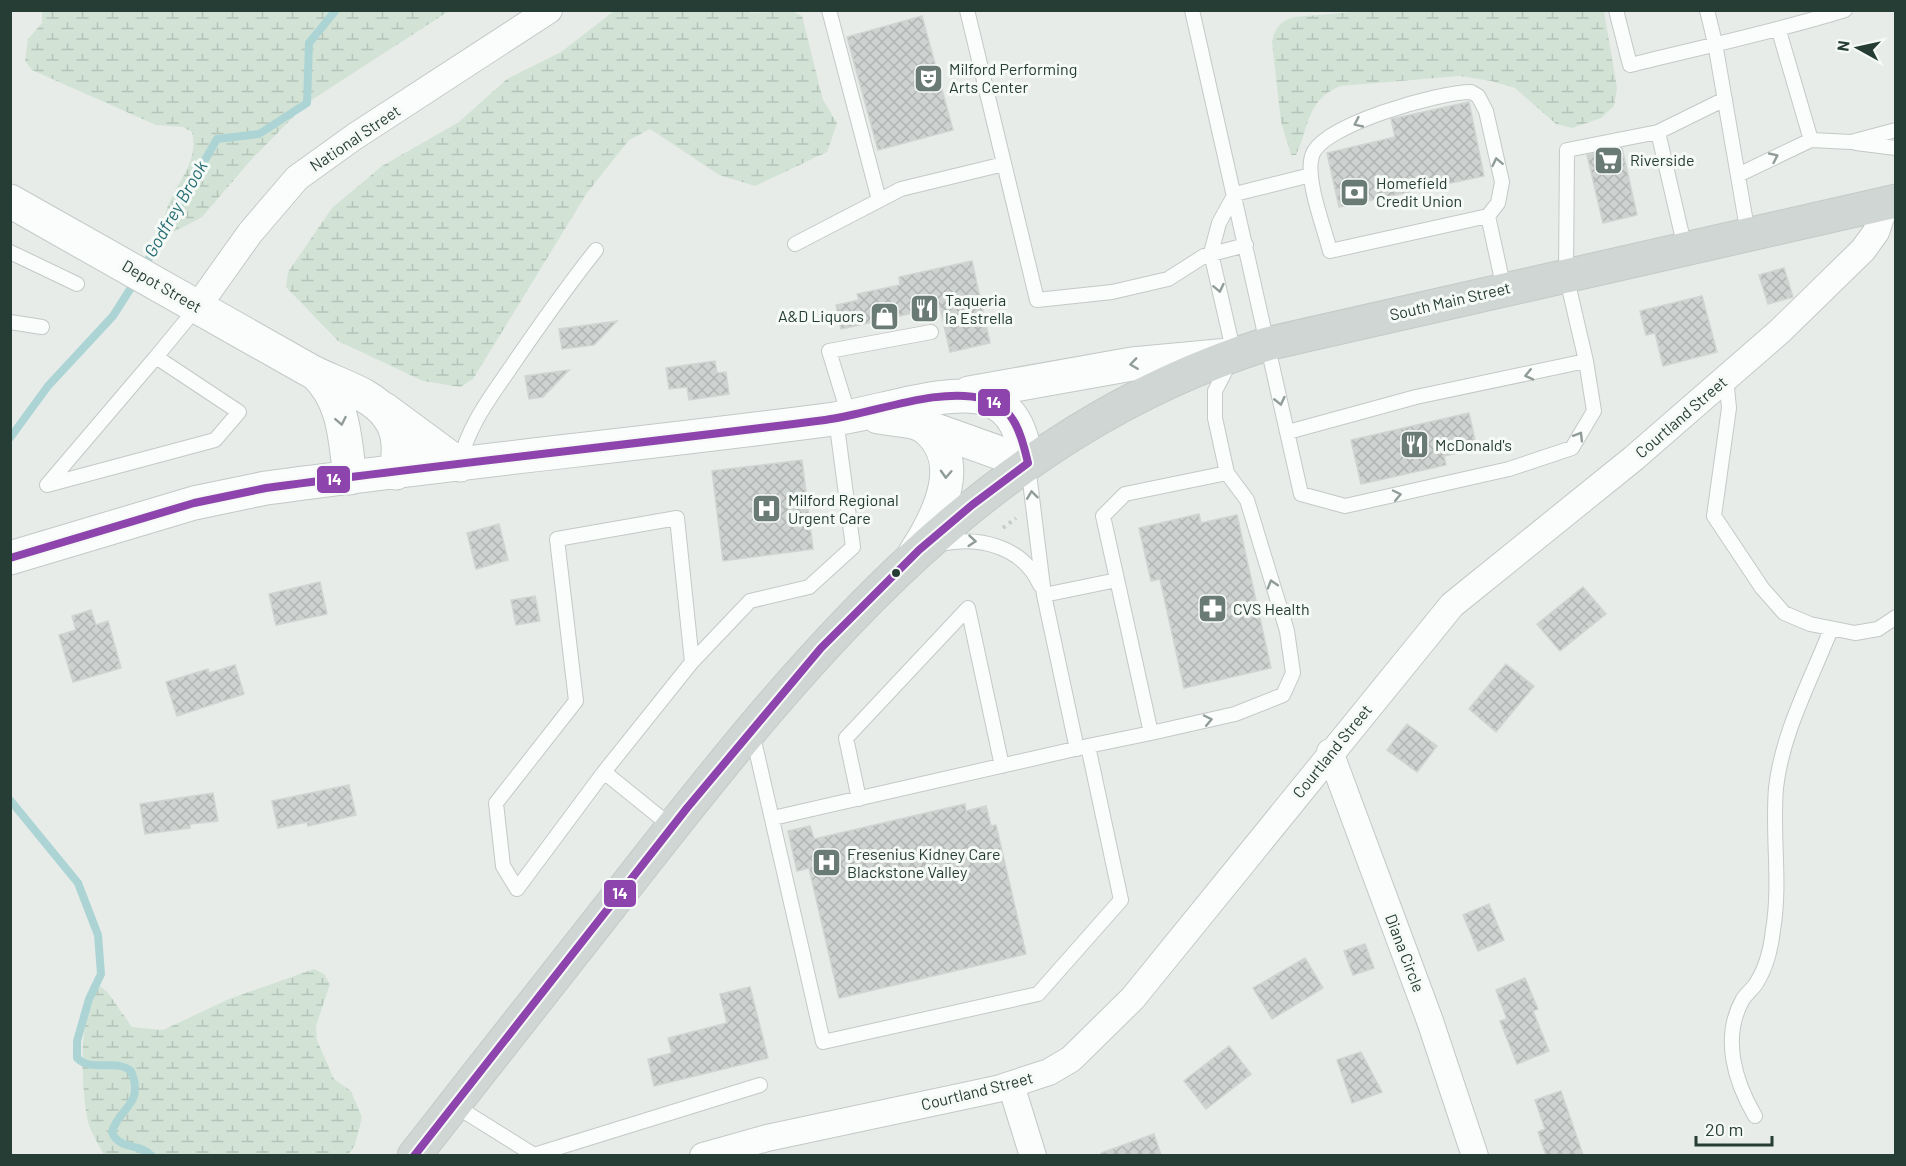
<svg xmlns="http://www.w3.org/2000/svg" width="1906" height="1166" viewBox="0 0 1906 1166" font-family="Barlow,sans-serif">
<style>
.wetland{fill:url(#wetland-marsh)}
.lines{fill:none;stroke-linecap:round;stroke-linejoin:round}
.stream{stroke:#add4d5;stroke-width:8}
.building{fill:url(#building-cross-hatch);stroke:#d0d5d2;stroke-width:1.5}
.service-casing{stroke:#c4c9c6;stroke-width:16}
.minor-casing{stroke:#c4c9c6;stroke-width:28}
.secondary-casing{stroke:#c3c9c6;stroke-width:35}
.primary-casing{stroke:#c3cac7;stroke-width:35}
.path{stroke:#c7cdca;stroke-width:4;stroke-dasharray:3 4.5;stroke-linecap:butt}
.service{stroke:#fbfcfc;stroke-width:14}
.minor{stroke:#fbfcfc;stroke-width:26}
.secondary{stroke:#fbfcfc;stroke-width:33}
.primary{stroke:#cfd6d3;stroke-width:33}
.bus-1-casing{stroke:#f6faf7;stroke-width:12}
.bus-1{stroke:#8e44ad;stroke-width:8}
.oneway{stroke:#909c98}
.bus-dot{fill:#263d35;stroke:#f6faf7;stroke-width:2}
.labels{text-anchor:middle;stroke-width:6;stroke-linejoin:round;paint-order:stroke}
.poi-label{font-size:16px;fill:#263d35;stroke:#f6faf7;text-anchor:start}
.street-label{font-size:16px;fill:#263d35;stroke:#f6faf7}
.water-label{font-size:18px;font-style:italic;fill:#266e73;stroke:#f6faf7}
.line-badge{stroke:#f6faf7;stroke-width:2}
.badge-label{font-size:16px;text-anchor:middle;font-weight:bold;fill:#fff}
</style>
<defs>
<pattern id="wetland-marsh" width="20" height="14" patternUnits="userSpaceOnUse" patternTransform="scale(1.5)"><rect width="20" height="14" fill="#d2e3d6"/><path d="M1 5h8M5 5V1M11 12h8M15 12V8" fill="none" stroke="#b4c4b8"/></pattern>
<pattern id="building-cross-hatch" width="8" height="8" patternUnits="userSpaceOnUse" patternTransform="scale(1.5)"><rect width="8" height="8" fill="#ced3d1"/><path d="M0 0l8 8M0 8l8-8" fill="none" stroke="#b1b6b4"/></pattern>
</defs>
<rect width="100%" height="100%" fill="#e7ece9"/>
<path class="wetland" d="M 1377,10 L 1604,11 L 1617,88 L 1614,106 L 1601,118 L 1572,128 L 1556,124 L 1515,88 L 1491,81 L 1460,76 L 1340,86 C 1306,101 1310,125 1296,155 L 1291,155 L 1281,122 L 1272,42 C 1275,28 1279,22 1294,17 Z
M 42,11 L 42,10 L 449,11 L 307,103 L 251,160 L 202,217 L 176,231 L 162,233 C 163,221 166,208 172,197 C 183,175 198,158 192,132 L 183,127 L 156,125 L 32,70 L 25,61 L 28,39 L 42,23 Z
M 748,11 L 751,13 L 792,11 L 802,16 L 823,100 L 837,123 L 827,152 L 755,186 L 719,175 L 650,129 L 629,140 L 587,193 L 473,379 L 460,387 L 423,381 L 338,341 L 286,287 L 288,272 L 332,208 L 382,166 L 459,122 L 507,79 L 561,52 L 614,11 Z
M 314,969 L 324,974 L 330,984 L 316,1026 L 317,1040 L 334,1079 L 351,1091 L 362,1117 L 355,1145 L 348,1155 L 104,1155 C 99,1145 91,1133 88,1122 C 81,1087 77,1013 100,986 L 108,993 L 132,1027 L 163,1030 L 229,999 Z"/>
<g class="lines">
<path class="stream" d="M 144,267 L 217,139 L 259,134 L 307,103 L 309,43 L 336,10
M 10,438 L 48,386 L 113,316 L 136,280
M 10,800 L 78,883 L 98,935 L 101,974 L 89,999 L 77,1041 L 77,1058 C 92,1073 115,1058 131,1071 C 145,1105 119,1107 112,1132 C 118,1150 141,1143 152,1156"/>
</g>
<path class="building" d="M 922,16 L 953,130 L 878,150 L 847,37 Z
M 1469,102 L 1484,176 L 1339,207 L 1327,153 L 1395,137 L 1391,119 Z
M 1622,148 L 1637,215 L 1603,223 L 1587,155 Z
M 972,261 L 990,343 L 950,352 L 940,307 L 841,329 L 836,305 L 859,300 L 857,294 L 900,285 L 899,277 Z
M 1784,268 L 1793,297 L 1768,304 L 1759,275 Z
M 1702,296 L 1717,352 L 1663,366 L 1655,333 L 1646,335 L 1640,311 Z
M 617,321 L 594,345 L 562,349 L 559,329 Z
M 715,361 L 717,373 L 726,372 L 729,394 L 689,400 L 687,387 L 669,389 L 666,368 Z
M 569,370 L 543,397 L 529,399 L 525,376 Z
M 1469,413 L 1477,449 L 1444,456 L 1446,465 L 1361,484 L 1351,440 Z
M 802,460 L 813,549 L 723,561 L 712,471 Z
M 1199,514 L 1201,523 L 1237,515 L 1271,668 L 1184,688 L 1160,579 L 1151,581 L 1139,528 Z
M 499,524 L 508,560 L 476,569 L 467,533 Z
M 320,582 L 327,614 L 276,625 L 269,594 Z
M 1583,587 L 1606,614 L 1560,651 L 1537,624 Z
M 535,596 L 540,621 L 516,625 L 511,600 Z
M 91,610 L 96,625 L 108,621 L 121,668 L 73,682 L 59,635 L 76,630 L 72,616 Z
M 1506,664 L 1534,686 L 1496,732 L 1469,709 Z
M 235,665 L 244,694 L 177,716 L 166,682 L 208,669 L 209,673 Z
M 1407,724 L 1437,746 L 1417,772 L 1387,750 Z
M 349,785 L 356,815 L 308,826 L 307,822 L 278,828 L 272,801 Z
M 213,793 L 218,821 L 190,824 L 190,828 L 145,834 L 140,804 Z
M 965,804 L 966,811 L 986,806 L 991,826 L 996,825 L 1026,954 L 839,998 L 809,868 L 797,871 L 788,831 L 810,826 L 814,839 Z
M 1489,904 L 1504,940 L 1478,951 L 1463,915 Z
M 1365,944 L 1374,968 L 1353,975 L 1344,951 Z
M 1305,958 L 1323,988 L 1272,1019 L 1253,988 Z
M 1525,978 L 1538,1009 L 1533,1011 L 1549,1051 L 1517,1064 L 1500,1021 L 1507,1019 L 1496,990 Z
M 750,987 L 768,1058 L 654,1086 L 648,1059 L 672,1053 L 668,1038 L 727,1023 L 720,994 Z
M 1229,1046 L 1251,1074 L 1206,1109 L 1184,1081 Z
M 1361,1052 L 1382,1092 L 1352,1103 L 1337,1060 Z
M 1561,1091 L 1583,1155 L 1546,1155 L 1538,1132 L 1545,1129 L 1535,1100 Z
M 1154,1134 L 1161,1155 L 1101,1155 L 1101,1153 Z"/>
<g class="lines">
<defs>
<path id="service" d="M 829,10 L 879,200
M 967,10 L 1037,300 L 1112,292 L 1168,279 L 1204,256 L 1246,245
M 1192,10 L 1301,494 L 1345,506 L 1509,469 L 1572,448 L 1594,411 L 1586,361 L 1566,275 L 1567,150 L 1658,132 L 1725,99
M 1616,10 L 1630,65 C 1702,47 1774,32 1845,10
M 1707,10 L 1715,43 L 1748,234
M 1779,31 L 1811,140 L 1851,142 L 1896,130
M 1658,132 L 1685,248
M 1856,143 L 1896,148
M 1738,175 L 1811,140
M 1488,216 L 1498,203 L 1502,182 L 1486,111 L 1478,96 L 1471,92 C 1440,92 1320,125 1312,156 C 1305,179 1324,227 1330,251 L 1488,216 L 1504,289
M 795,244 L 901,189 L 1004,164
M 10,252 L 77,284
M 10,322 L 42,327
M 156,357 L 47,485 L 215,440 L 239,412 L 156,357 L 198,306
M 1726,377 L 1729,408 L 1714,516 L 1762,588 L 1784,613 L 1810,624 L 1855,633 L 1878,629 L 1896,617
M 849,416 L 829,351 L 931,332
M 1288,432 L 1416,397 L 1586,361
M 460,463 C 467,428 489,399 509,370 C 537,329 565,289 596,250
M 1028,465 L 1044,595 L 1077,749
M 940,544 C 979,536 1023,546 1040,585
M 1044,595 L 1117,580
M 692,662 L 677,518 L 557,539 L 576,701 L 496,803 L 503,866 L 517,889 L 604,772 L 692,662 L 750,601 L 809,587 L 853,547 L 836,419
M 752,732 L 823,1042 L 1038,994 L 1121,900 L 1088,746 L 773,818
M 1151,733 L 1235,714 L 1283,695 L 1293,673 L 1287,631 L 1247,500 L 1227,473 L 1215,418 L 1215,391 L 1234,354 L 1211,253 L 1219,223 L 1235,194 L 1311,175
M 1088,746 L 1151,733 L 1103,516 L 1125,494 L 1227,473
M 604,772 L 672,827
M 859,799 L 846,738 L 968,608 L 1002,766
M 454,1105 L 534,1155 L 760,1085
M 1755,1116 C 1735,1082 1721,1037 1743,999 C 1747,993 1754,988 1757,982 C 1767,966 1771,948 1773,930 C 1781,883 1772,835 1776,788 C 1782,733 1811,680 1831,629"/>
<path id="minor" d="M 198,306 L 250,233 L 297,178 L 354,137 L 549,10
M 1330,752 L 1430,1021 L 1475,1156
M 1011,1085 L 1033,1156
M 703,1156 L 767,1138 L 997,1089 L 1049,1072 L 1071,1059 L 1133,998 L 1452,605 L 1634,458 L 1780,331 L 1863,250 L 1876,232 L 1886,203"/>
<path id="secondary" d="M 10,201 C 110,257 210,313 309,370 C 334,384 371,392 388,416 C 401,433 399,453 396,473
M 315,373 C 345,401 345,440 350,478
M 969,393 L 1132,364 L 1229,355
M 384,409 L 460,465
M 878,417 L 913,422 L 1028,463
M 915,553 C 939,516 969,457 922,425
M 10,558 L 194,503 L 266,488 C 455,462 645,444 834,419 C 875,414 949,387 986,399 C 1016,408 1022,436 1028,463"/>
<path id="primary" d="M 414,1156 C 488,1061 563,966 637,872 C 811,650 988,432 1267,344 L 1896,201"/>
</defs>
<use href="#service" class="service-casing"/>
<use href="#minor" class="minor-casing"/>
<use href="#secondary" class="secondary-casing"/>
<use href="#primary" class="primary-casing"/>
<path class="path" d="M 1003,528 L 1016,518"/>
<use href="#service" class="service"/>
<use href="#minor" class="minor"/>
<use href="#secondary" class="secondary"/>
<use href="#primary" class="primary"/>
<defs>
<path id="bus-1" d="M 10,558 L 194,503 L 266,488 C 452,463 638,444 825,420 C 873,414 938,386 985,399 C 1015,407 1022,437 1028,463 L 972,505 L 919,550 L 821,648 L 687,808 L 414,1156"/>
</defs>
<use href="#bus-1" class="bus-1-casing"/>
<use href="#bus-1" class="bus-1"/>
</g>
<defs><path id="oneway-chevron" d="M-2-3.5L2.5 0L-2 3.5" fill="none" stroke-width="1.6" stroke-linecap="round" stroke-linejoin="round" transform="scale(1.5)"/></defs>
<g class="oneway">
<use href="#oneway-chevron" transform="translate(1358 123) rotate(155)"/>
<use href="#oneway-chevron" transform="translate(1774 157) rotate(-25)"/>
<use href="#oneway-chevron" transform="translate(1497 162) rotate(-102)"/>
<use href="#oneway-chevron" transform="translate(1219 288) rotate(78)"/>
<use href="#oneway-chevron" transform="translate(1134 364) rotate(172)"/>
<use href="#oneway-chevron" transform="translate(1529 375) rotate(167)"/>
<use href="#oneway-chevron" transform="translate(1280 401) rotate(77)"/>
<use href="#oneway-chevron" transform="translate(341 421) rotate(79)"/>
<use href="#oneway-chevron" transform="translate(1579 436) rotate(-59)"/>
<use href="#oneway-chevron" transform="translate(946 474) rotate(93)"/>
<use href="#oneway-chevron" transform="translate(1032 495) rotate(-97)"/>
<use href="#oneway-chevron" transform="translate(1397 495) rotate(-12)"/>
<use href="#oneway-chevron" transform="translate(972 541) rotate(5)"/>
<use href="#oneway-chevron" transform="translate(1272 584) rotate(-107)"/>
<use href="#oneway-chevron" transform="translate(1208 720) rotate(-12)"/>
</g>
<defs>
<symbol id="theatre-square" viewBox="-11 -11 22 22"><rect x="-9" y="-9" width="18" height="18" rx="4" fill="#6a7a74" stroke="#f6faf7"/><path d="M-5-5.5Q0-4 5-5.5V0Q5 5 0 6Q-5 5-5 0ZM-3.3-2.5H-1v1.5H-3.3ZM1-2.5H3.3v1.5H1ZM-2.8 1Q0 5.5 2.8 1Z" fill="#fff"/></symbol>
<symbol id="supermarket-square" viewBox="-11 -11 22 22"><rect x="-9" y="-9" width="18" height="18" rx="4" fill="#6a7a74" stroke="#f6faf7"/><path d="M-6-5.5h2.5l.6 2H6L4.5 2H-2.5L-4.4-4H-6ZM-1.5 3.2a1.3 1.3 0 1 0 .1 0ZM3 3.2a1.3 1.3 0 1 0 .1 0Z" fill="#fff"/></symbol>
<symbol id="bank-square" viewBox="-11 -11 22 22"><rect x="-9" y="-9" width="18" height="18" rx="4" fill="#6a7a74" stroke="#f6faf7"/><path d="M-6-4H6V4H-6ZM0-2.3a2.3 2.3 0 1 0 0 4.6a2.3 2.3 0 1 0 0-4.6Z" fill="#fff"/></symbol>
<symbol id="restaurant-square" viewBox="-11 -11 22 22"><rect x="-9" y="-9" width="18" height="18" rx="4" fill="#6a7a74" stroke="#f6faf7"/><path d="M-5-6h1v4h1v-4h1v4h1v-4h1v5L-1.5 .5V6h-2V.5L-5-1ZM5-6V6H3V1.5H1.5Q1.5-4 5-6Z" fill="#fff"/></symbol>
<symbol id="shop-square" viewBox="-11 -11 22 22"><rect x="-9" y="-9" width="18" height="18" rx="4" fill="#6a7a74" stroke="#f6faf7"/><path d="M-5-2.5h2.3a2.7 3.5 0 0 1 5.4 0H5L5.5 6h-11ZM-1.5-2.5h3a1.5 2.3 0 0 0-3 0Z" fill="#fff"/></symbol>
<symbol id="hospital-square" viewBox="-11 -11 22 22"><rect x="-9" y="-9" width="18" height="18" rx="4" fill="#6a7a74" stroke="#f6faf7"/><path d="M-5-5h3v3.5h4V-5h3V5h-3V1.5h-4V5h-3Z" fill="#fff"/></symbol>
<symbol id="pharmacy-square" viewBox="-11 -11 22 22"><rect x="-9" y="-9" width="18" height="18" rx="4" fill="#6a7a74" stroke="#f6faf7"/><path d="M-2-6h4v4h4v4h-4v4h-4v-4h-4v-4h4Z" fill="#fff"/></symbol>
</defs>
<g fill-rule="evenodd">
<use href="#theatre-square" x="912" y="62" width="33" height="33"/>
<use href="#supermarket-square" x="1592" y="144" width="33" height="33"/>
<use href="#bank-square" x="1338" y="176" width="33" height="33"/>
<use href="#restaurant-square" x="908" y="292" width="33" height="33"/>
<use href="#shop-square" x="868" y="300" width="33" height="33"/>
<use href="#restaurant-square" x="1398" y="428" width="33" height="33"/>
<use href="#hospital-square" x="750" y="492" width="33" height="33"/>
<use href="#pharmacy-square" x="1196" y="592" width="33" height="33"/>
<use href="#hospital-square" x="810" y="846" width="33" height="33"/>
</g>
<circle class="bus-dot" cx="896" cy="573" r="5"/>
<g class="labels">
<g class="poi-label">
<text x="949" y="75">Milford Performing<tspan x="949" dy="18">Arts Center</tspan></text>
<text x="1630" y="166">Riverside</text>
<text x="1376" y="189">Homefield<tspan x="1376" dy="18">Credit Union</tspan></text>
<text x="945" y="306">Taqueria<tspan x="945" dy="18">la Estrella</tspan></text>
<text x="864" y="322" text-anchor="end">A&amp;D Liquors</text>
<text x="1435" y="451">McDonald's</text>
<text x="788" y="506">Milford Regional<tspan x="788" dy="18">Urgent Care</tspan></text>
<text x="1233" y="615">CVS Health</text>
<text x="847" y="860">Fresenius Kidney Care<tspan x="847" dy="18">Blackstone Valley</tspan></text>
</g>
<g class="street-label">
<text transform="translate(355 138) rotate(-34)" y="6">National Street</text>
<text transform="translate(162 286) rotate(30)" y="6">Depot Street</text>
<text transform="translate(1450 301) rotate(-13)" y="6">South Main Street</text>
<text transform="translate(1681 417) rotate(-41)" y="6">Courtland Street</text>
<text transform="translate(1332 751) rotate(-51)" y="6">Courtland Street</text>
<text transform="translate(1405 953) rotate(69)" y="6">Diana Circle</text>
<text transform="translate(977 1091) rotate(-14)" y="6">Courtland Street</text>
</g>
<g class="water-label">
<text transform="translate(176 209) rotate(-60)" y="6">Godfrey Brook</text>
</g>
</g>
<g class="line-badge">
<rect x="977" y="388" width="34" height="29" rx="6" fill="#8e44ad"/>
<rect x="316" y="465" width="35" height="29" rx="6" fill="#8e44ad"/>
<rect x="603" y="879" width="34" height="29" rx="6" fill="#8e44ad"/>
</g>
<g class="badge-label">
<text x="994" y="408">14</text>
<text x="334" y="485">14</text>
<text x="620" y="899">14</text>
</g>
<rect width="1906" height="1166" fill="none" stroke="#263d35" stroke-width="24"/>
<g transform="translate(1858 48) rotate(278)" stroke="#f6faf7" stroke-width="4.5" paint-order="stroke">
<path d="M0-4.5L10 22L0 15L-10 22Z" fill="#263d35"/>
<text y="-9" font-size="16" font-weight="bold" text-anchor="middle" fill="#263d35">N</text>
</g>
<path d="M1696 1136v9h76v-9" fill="none" stroke="#263d35" stroke-width="3"/>
<text x="1705" y="1136" font-size="18" fill="#263d35" stroke="#f6faf7" stroke-width="4.5" paint-order="stroke">20 m</text>
</svg>
